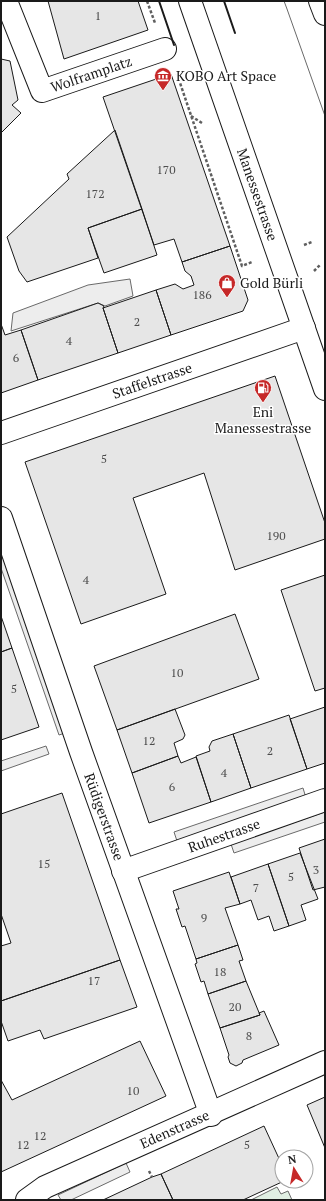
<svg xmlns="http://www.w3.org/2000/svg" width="326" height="1201" viewBox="0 0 326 1201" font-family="'PT Serif',serif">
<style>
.green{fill:#e0efe3;stroke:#6a6a6a}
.parking{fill:#ededed;stroke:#6a6a6a}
.pier{fill:#fff;stroke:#6a6a6a}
.building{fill:#e6e6e6;stroke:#1a1a1a}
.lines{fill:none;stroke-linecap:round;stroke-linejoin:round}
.minor-casing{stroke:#1a1a1a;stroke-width:24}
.major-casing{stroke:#1a1a1a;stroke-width:24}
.highway-casing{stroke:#1a1a1a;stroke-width:24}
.path{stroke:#5f5f5f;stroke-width:2.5;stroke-dasharray:3 2;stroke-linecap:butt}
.minor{stroke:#fff;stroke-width:22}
.major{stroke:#fff;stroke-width:22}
.highway{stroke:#fff;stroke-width:22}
.wall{stroke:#1a1a1a;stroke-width:2}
.labels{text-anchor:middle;stroke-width:3;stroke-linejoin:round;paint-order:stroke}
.number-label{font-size:12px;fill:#4d4d4d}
.street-label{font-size:14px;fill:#1a1a1a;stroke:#fff}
.poi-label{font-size:14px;fill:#1a1a1a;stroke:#fff;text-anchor:start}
</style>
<rect width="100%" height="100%" fill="#fff"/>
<path class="green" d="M 277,1187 L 281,1194 L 288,1191 L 292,1200 L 251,1200 Z"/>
<path class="parking" d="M 130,279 L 133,296 L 105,306 L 98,303 L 11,331 L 13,313 L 88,285 Z
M 1,537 L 68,732 L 59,735 L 1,568 Z
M 46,746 L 49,754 L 1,771 L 1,761 Z
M 303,788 L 306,798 L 177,841 L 174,832 Z
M 325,812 L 325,822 L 234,853 L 231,844 Z
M 126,1163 L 130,1172 L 71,1200 L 61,1200 L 58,1195 Z"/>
<path class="pier" d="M 284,1 L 325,1 L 325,116 L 287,9 Z"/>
<path class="building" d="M 48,1 L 138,1 L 148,30 L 64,59 Z
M 1,59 L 10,61 L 18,100 L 12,105 L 21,113 L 1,133 Z
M 171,74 L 230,246 L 182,262 L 174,239 L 154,245 L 103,97 Z
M 115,130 L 142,209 L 88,228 L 98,258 L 27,282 L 19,271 L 7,237 L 69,179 L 67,174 Z
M 142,209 L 157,255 L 104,273 L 88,228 Z
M 230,246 L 248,300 L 243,311 L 171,335 L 156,290 L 175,284 L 183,289 L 194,285 L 191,276 L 185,271 L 182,262 Z
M 156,290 L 171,335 L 118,353 L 103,308 Z
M 98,303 L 104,306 L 103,308 L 118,353 L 38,380 L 21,330 Z
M 1,324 L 5,335 L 21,330 L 38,380 L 1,393 Z
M 275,376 L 325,523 L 325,539 L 235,570 L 204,473 L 133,498 L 166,594 L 81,624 L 25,462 Z
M 325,575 L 325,688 L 315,691 L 281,590 Z
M 235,614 L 259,679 L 117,730 L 94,666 Z
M 1,616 L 12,648 L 1,652 Z
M 12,648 L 39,727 L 1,740 L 1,652 Z
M 325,707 L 325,763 L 307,769 L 290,719 Z
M 175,709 L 185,735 L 183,739 L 174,743 L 178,756 L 132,773 L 117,730 Z
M 289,715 L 307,769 L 251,788 L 233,734 Z
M 233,734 L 251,788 L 211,802 L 196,756 L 210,751 L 209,747 L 212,741 Z
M 178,756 L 181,763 L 196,757 L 211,802 L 149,823 L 132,773 Z
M 62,793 L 120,960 L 1,1001 L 1,946 L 11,943 L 1,914 L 1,814 Z
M 325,839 L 325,887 L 313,890 L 299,848 Z
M 300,853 L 318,899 L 301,905 L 306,920 L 289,926 L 268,864 Z
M 268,864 L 289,926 L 274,931 L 269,916 L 258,920 L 251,900 L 240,904 L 231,877 Z
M 229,872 L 240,904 L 225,908 L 238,945 L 196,959 L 185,926 L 182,927 L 176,909 L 179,909 L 173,891 Z
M 238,945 L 243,960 L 239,961 L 246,981 L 208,994 L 204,981 L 201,982 L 195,964 L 197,963 L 196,959 Z
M 120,960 L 137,1007 L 44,1039 L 40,1030 L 8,1041 L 1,1021 L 1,1001 Z
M 246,981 L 260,1015 L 220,1028 L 208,994 Z
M 264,1011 L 279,1045 L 243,1060 L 242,1063 L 236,1066 L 230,1063 L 228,1057 L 229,1055 L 220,1028 L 260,1015 L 259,1013 Z
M 140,1041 L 166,1096 L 1,1172 L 1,1080 L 12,1100 Z
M 325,1097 L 325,1148 L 307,1105 Z
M 264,1126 L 282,1165 L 282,1181 L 284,1181 L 243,1200 L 173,1200 L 161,1174 Z
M 161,1174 L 173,1200 L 103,1200 L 152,1177 Z"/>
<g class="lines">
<defs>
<g id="minor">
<path id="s1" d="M 6,1 L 42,91 L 165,49"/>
<path id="s2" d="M 1,433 L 304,328"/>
<path id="s3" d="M 1,518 L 81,752 L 211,1115"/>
<path id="s4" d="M 123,871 L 325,800"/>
<path id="s5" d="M 27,1200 L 45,1187 L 325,1062"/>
</g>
<g id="major">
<path id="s6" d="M 190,1 L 325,389"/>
</g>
<path id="highway" d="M 320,1 L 325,14"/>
</defs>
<use href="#minor" class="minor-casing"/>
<use href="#major" class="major-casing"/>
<use href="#highway" class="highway-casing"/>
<path class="path" d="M 147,1 L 155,23
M 177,74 L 242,266 L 252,262
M 191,116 L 202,123
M 304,245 L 312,242
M 314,271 L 320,265
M 149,1171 L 152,1177"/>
<use href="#minor" class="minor"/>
<use href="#major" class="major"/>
<use href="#highway" class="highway"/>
<path class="wall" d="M 159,1 L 174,45
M 224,1 L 235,33"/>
</g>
<defs>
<symbol id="museum-pin" viewBox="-11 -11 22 30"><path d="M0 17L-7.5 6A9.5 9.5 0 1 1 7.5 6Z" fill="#c62828" stroke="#fff"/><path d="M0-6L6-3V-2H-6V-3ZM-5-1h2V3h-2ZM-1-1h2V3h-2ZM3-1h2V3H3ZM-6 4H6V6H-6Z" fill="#fff"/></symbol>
<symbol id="shop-pin" viewBox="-11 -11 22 30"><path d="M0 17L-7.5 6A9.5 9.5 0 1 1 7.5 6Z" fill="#c62828" stroke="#fff"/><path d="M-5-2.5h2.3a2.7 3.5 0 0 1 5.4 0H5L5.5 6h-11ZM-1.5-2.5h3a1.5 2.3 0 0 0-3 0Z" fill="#fff"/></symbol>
<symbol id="fuel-pin" viewBox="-11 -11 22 30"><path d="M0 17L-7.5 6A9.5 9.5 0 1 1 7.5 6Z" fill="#c62828" stroke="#fff"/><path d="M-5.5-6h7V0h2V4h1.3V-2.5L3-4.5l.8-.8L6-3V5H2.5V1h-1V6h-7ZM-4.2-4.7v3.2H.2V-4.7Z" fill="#fff"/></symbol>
</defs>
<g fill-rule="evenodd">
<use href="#museum-pin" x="153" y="66" width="20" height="27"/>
<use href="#shop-pin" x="217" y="273" width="20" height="27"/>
<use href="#fuel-pin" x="253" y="378" width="20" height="27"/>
</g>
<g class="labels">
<g class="number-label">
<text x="98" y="20">1</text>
<text x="166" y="174">170</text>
<text x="95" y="198">172</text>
<text x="202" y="299">186</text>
<text x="137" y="326">2</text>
<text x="69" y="345">4</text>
<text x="16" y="362">6</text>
<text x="104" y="463">5</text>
<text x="276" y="540">190</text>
<text x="86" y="584">4</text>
<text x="177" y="677">10</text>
<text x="14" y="693">5</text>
<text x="149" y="745">12</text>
<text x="270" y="755">2</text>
<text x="224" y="777">4</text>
<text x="172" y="791">6</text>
<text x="44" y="868">15</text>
<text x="316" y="874">3</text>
<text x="291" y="881">5</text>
<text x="256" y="892">7</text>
<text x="204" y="922">9</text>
<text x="220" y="976">18</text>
<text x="94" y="985">17</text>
<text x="235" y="1011">20</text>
<text x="249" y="1040">8</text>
<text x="133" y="1095">10</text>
<text x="40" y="1140">12</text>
<text x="23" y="1149">12</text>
<text x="247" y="1149">5</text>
</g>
<g class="street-label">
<text dy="5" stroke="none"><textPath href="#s1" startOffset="149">Wolframplatz</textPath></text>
<text dy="5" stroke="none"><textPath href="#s6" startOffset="205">Manessestrasse</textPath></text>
<text dy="5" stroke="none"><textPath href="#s2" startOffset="160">Staffelstrasse</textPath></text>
<text dy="5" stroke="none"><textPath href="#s3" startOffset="316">Rüdigerstrasse</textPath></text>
<text dy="5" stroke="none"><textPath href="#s4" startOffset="107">Ruhestrasse</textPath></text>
<text dy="5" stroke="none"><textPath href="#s5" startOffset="164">Edenstrasse</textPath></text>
</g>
<g class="poi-label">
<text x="176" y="81">KOBO Art Space</text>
<text x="240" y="288">Gold Bürli</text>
<text x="263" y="417" text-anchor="middle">Eni<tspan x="263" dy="16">Manessestrasse</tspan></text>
</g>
</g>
<rect width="326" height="1201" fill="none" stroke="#1a1a1a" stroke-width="4"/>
<g transform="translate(294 1169) rotate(349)"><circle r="19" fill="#ffffff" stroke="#a3a3a3"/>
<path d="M0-3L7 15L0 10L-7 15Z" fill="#c62828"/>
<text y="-6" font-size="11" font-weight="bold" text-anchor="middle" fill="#1a1a1a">N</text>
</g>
</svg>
